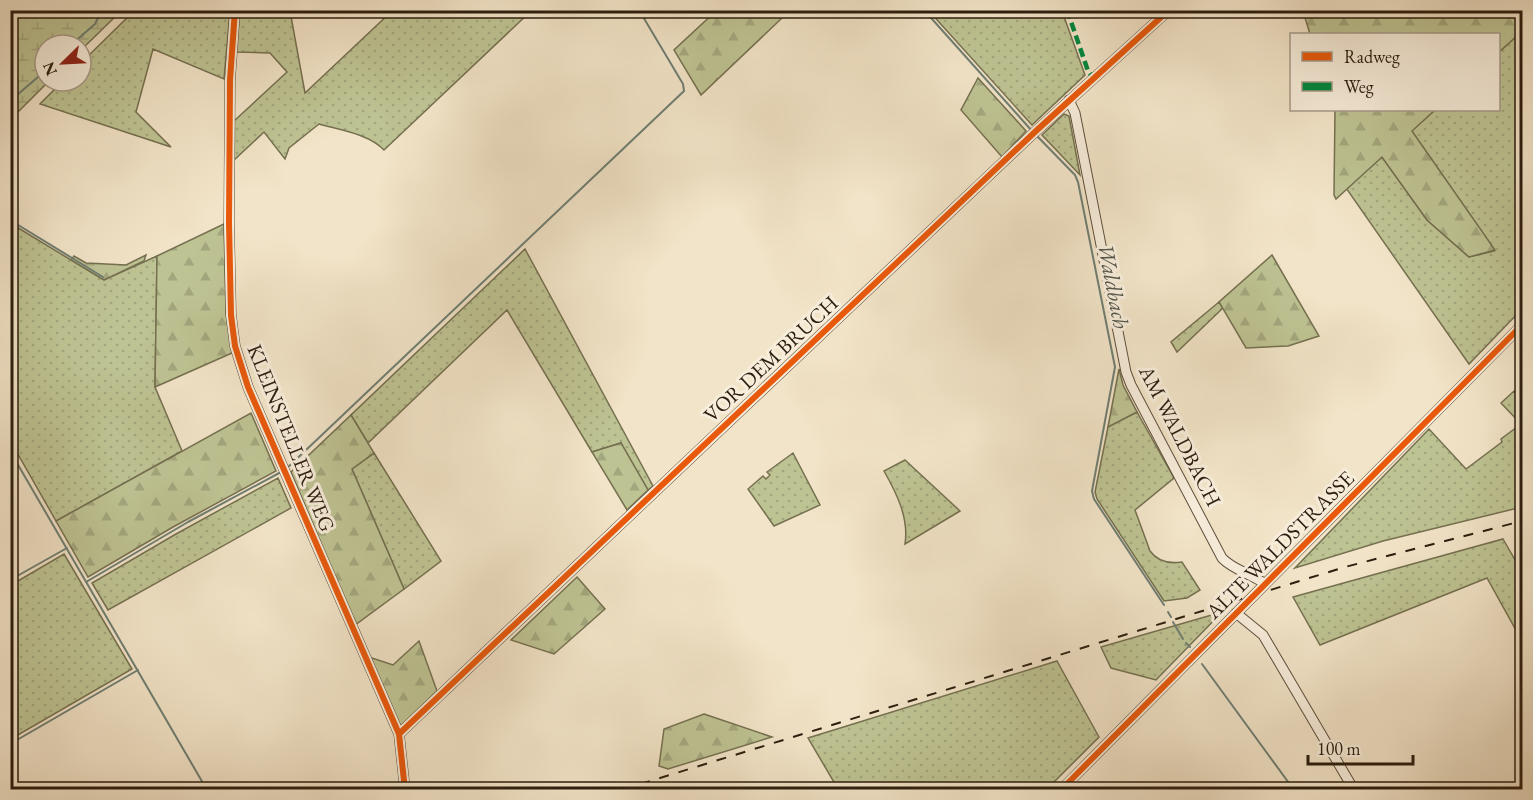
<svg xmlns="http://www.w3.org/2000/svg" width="1533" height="800" viewBox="0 0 1533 800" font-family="'EB Garamond',serif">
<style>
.green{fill:url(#green-dots);stroke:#757050;stroke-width:1.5}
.forest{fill:url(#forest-firs);stroke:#757050;stroke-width:1.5}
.wetland{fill:url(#wetland-marsh);stroke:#757050;stroke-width:1.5}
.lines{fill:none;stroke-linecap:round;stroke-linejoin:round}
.stream{stroke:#6f7e73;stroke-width:2}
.minor-casing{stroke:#5e4f3c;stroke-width:11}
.minor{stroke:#f7eddb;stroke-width:9}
.rail{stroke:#2c1d0e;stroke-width:2;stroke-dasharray:10 10;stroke-linecap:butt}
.quiet{stroke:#00873e;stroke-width:4.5;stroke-dasharray:9 4.5;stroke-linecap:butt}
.cycleway-casing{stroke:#f7eddb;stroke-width:10}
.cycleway{stroke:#e8590c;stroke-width:6}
.labels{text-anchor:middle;stroke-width:6;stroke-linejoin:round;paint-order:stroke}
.street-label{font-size:21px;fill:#2c1d0e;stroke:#f7eddb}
.water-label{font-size:22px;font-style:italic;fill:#535549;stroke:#f7eddb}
</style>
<defs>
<pattern id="green-dots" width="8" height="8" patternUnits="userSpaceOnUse" patternTransform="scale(1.5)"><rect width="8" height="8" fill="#bec393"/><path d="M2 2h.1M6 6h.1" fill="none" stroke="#a3a77e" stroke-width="1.8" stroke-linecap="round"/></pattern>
<pattern id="forest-firs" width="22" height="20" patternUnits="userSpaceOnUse" patternTransform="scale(1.5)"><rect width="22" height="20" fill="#bec393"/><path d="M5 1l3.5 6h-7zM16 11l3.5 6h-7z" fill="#a3a77e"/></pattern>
<pattern id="wetland-marsh" width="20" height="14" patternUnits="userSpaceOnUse" patternTransform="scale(1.5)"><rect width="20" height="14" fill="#bec393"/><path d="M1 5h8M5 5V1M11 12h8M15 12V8" fill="none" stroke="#a3a77e"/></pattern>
</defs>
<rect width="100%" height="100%" fill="#f2e4c8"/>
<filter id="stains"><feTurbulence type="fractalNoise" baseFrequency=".00333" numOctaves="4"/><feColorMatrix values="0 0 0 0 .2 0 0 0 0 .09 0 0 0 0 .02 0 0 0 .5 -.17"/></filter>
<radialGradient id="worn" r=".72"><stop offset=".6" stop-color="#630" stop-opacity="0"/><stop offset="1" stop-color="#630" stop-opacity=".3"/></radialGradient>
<path class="green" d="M 135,10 L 230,11 L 224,79 L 153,49 L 136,112 L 171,147 L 40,104 L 63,81 L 81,81 L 81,63 Z
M 240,11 L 290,11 L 305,93 L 392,11 L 531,11 L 384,150 C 369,134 340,130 319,124 L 289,148 L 285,159 L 264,132 L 233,161 L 234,121 L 287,72 L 270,53 L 236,52 Z
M 929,11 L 1062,11 L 1085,75 L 1032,125 Z
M 1519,34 L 1522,38 L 1522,309 L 1469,364 L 1346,188 L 1382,157 L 1427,220 L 1469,257 L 1494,251 L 1411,131 L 1435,110 L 1498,110 L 1499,52 Z
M 1064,114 L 1069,116 L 1080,175 L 1042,135 Z
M 10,223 L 104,280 L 157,256 L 155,387 L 182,451 L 56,521 L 11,442 Z
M 525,249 L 653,486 L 648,490 L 621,443 L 592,452 L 507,310 L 368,443 L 351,415 Z
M 1219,302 L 1223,308 L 1177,352 L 1171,342 Z
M 1514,391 L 1522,402 L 1522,507 L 1383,541 L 1295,568 L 1429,429 L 1466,469 L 1502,442 L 1501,439 L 1521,424 L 1501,403 Z
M 1137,412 L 1174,478 L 1135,510 L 1150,551 C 1158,562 1169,564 1182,562 L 1200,590 L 1187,598 L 1164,601 L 1097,499 L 1095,492 L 1108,427 Z
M 374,453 L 441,561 L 404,589 L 352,469 Z
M 793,453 L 820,505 L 774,526 L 748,489 L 763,476 L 766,479 L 770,475 L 767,472 Z
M 905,460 L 960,511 L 905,544 C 909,518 897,494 884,471 Z
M 278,478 L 291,508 L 108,610 L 92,583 L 176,534 Z
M 1503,539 L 1522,572 L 1522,641 L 1487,578 L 1320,645 L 1293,597 Z
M 64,554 L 132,669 L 11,739 L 11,585 Z
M 1222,612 L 1156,680 L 1111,668 L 1101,647 Z
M 1057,661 L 1099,737 L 1047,789 L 838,789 L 808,738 Z"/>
<path class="forest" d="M 716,11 L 776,11 L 782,18 L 701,95 L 674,50 Z
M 1303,11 L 1522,11 L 1522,38 L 1519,34 L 1499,52 L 1498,34 L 1310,34 Z
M 978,78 L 1026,131 L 1002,157 L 961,110 Z
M 1335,110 L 1435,110 L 1412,131 L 1495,250 L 1469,257 L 1427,220 L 1382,157 L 1336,199 L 1334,195 Z
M 224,224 L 226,313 L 232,353 L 155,387 L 157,256 Z
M 146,255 L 144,261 L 104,280 L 71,260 L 74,256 L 86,263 L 126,265 Z
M 1272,255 L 1319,336 L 1288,346 L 1246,348 L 1219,302 Z
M 1119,369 L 1123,385 L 1137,412 L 1108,427 Z
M 251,413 L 276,471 L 173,527 L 88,577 L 56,521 Z
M 351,415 L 374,453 L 352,469 L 404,589 L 355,625 L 291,472 Z
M 621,443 L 648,490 L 627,510 L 592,452 Z
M 577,577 L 605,609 L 554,654 L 511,640 Z
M 419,641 L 437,691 L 402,725 L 397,724 L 369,657 L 393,665 Z
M 704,714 L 772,737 L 668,769 L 659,766 L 664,729 Z"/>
<path class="wetland" d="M 15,11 L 121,11 L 81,50 L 81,45 L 45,45 L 45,81 L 49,81 L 11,119 L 10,15 Z"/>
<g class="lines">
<path class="stream" d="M 924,10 L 1032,131
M 71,45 L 95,24 L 102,10
M 10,101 L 45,71
M 1036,135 L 1075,175 L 1078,182 L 1115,367 L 1092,491 L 1094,499 L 1164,605
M 10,220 L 103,277
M 10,451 L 207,790
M 286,469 L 684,91 L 683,84 L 639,10
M 10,580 L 67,548
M 86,582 L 188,522 L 281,472
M 1168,612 L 1171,617
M 1173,622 L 1183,639
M 1186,643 L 1190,647
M 1202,664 L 1294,790
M 10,744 L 138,670"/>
<defs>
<path id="minor" d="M 235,10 L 230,80 L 229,223 L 231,315 L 235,346 L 248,387 L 399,734 L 405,790
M 1069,100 L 1075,113 L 1126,372 L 1131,385 L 1222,558 C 1233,570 1252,574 1265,584
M 1236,613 L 1263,635 L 1354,790
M 399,734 L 1037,130 L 1169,10
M 1061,790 L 1522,325"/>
</defs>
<use href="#minor" class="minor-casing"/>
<use href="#minor" class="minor"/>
<path class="rail" d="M 621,790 L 1345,567 L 1522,521"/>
<path class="quiet" d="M 1067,10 L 1088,71 L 1093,78"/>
<defs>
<path id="cycleway" d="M 235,10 L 230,80 L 229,223 L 231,315 L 235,346 L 248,387 L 399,734 L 405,790
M 399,734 L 1037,130 L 1169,10
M 1061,790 L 1522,325"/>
</defs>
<use href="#cycleway" class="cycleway-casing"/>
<use href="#cycleway" class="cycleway"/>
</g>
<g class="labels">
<g class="street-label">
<text transform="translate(771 359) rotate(-43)" y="7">VOR DEM BRUCH</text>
<text transform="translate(1180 436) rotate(63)" y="7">AM WALDBACH</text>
<text transform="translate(291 438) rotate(68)" y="7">KLEINSTELLER WEG</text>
<text transform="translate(1280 545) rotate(-45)" y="7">ALTE WALDSTRASSE</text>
</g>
<g class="water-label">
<text transform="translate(1114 286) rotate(79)" y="8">Waldbach</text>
</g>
</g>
<rect width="1533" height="800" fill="none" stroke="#f2e4c8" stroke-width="36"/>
<rect x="12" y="12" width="1509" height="776" fill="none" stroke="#2c1d0e" stroke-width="3"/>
<rect x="18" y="18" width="1497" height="764" fill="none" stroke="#2c1d0e" stroke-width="1.5"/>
<rect x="1290" y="33" width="210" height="78" fill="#f7eddb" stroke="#a69a89" stroke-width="1.5"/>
<rect x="1302" y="52" width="30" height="9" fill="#e8590c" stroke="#a69a89" stroke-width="1.5"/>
<text x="1344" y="63" font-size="18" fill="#2c1d0e">Radweg</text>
<rect x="1302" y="82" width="30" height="9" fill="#00873e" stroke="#a69a89" stroke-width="1.5"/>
<text x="1344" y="93" font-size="18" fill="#2c1d0e">Weg</text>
<g transform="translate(63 63) rotate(246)"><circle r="28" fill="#f7eddb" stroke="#a69a89" stroke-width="1.5"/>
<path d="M0-4.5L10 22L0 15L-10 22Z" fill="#8f2418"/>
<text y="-9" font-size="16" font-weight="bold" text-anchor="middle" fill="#2c1d0e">N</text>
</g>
<path d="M1308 755v9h105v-9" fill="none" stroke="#2c1d0e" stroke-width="3"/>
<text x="1317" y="755" font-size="18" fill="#2c1d0e" stroke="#f7eddb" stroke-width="4.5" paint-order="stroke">100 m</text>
<rect width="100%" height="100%" filter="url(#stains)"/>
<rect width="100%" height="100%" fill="url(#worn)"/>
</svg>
